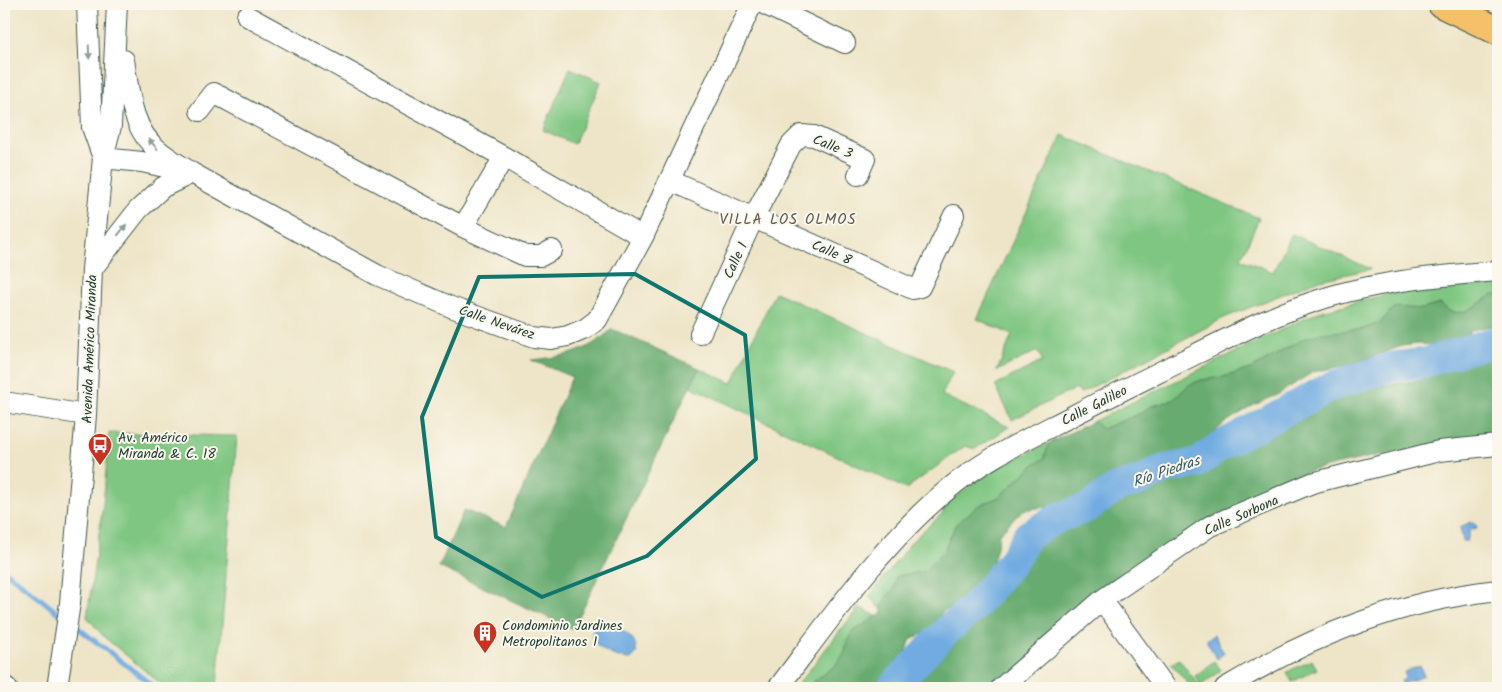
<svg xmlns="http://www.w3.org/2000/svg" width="1502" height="692" viewBox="0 0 1502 692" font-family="Kalam,sans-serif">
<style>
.green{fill:#7fc682;stroke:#4f825b}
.forest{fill:#67ab70;stroke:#437452}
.water{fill:#71abe1;stroke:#48748a}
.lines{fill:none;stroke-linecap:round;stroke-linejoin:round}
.stream{stroke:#71abe1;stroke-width:5}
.river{stroke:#71abe1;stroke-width:30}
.minor-casing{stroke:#3e564a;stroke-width:22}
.highway-casing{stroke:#3e564a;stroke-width:30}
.minor{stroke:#fff;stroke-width:20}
.highway{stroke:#f6c06b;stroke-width:28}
.oneway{fill:#8f9e9a}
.marked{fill:none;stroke:#0f766e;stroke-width:4;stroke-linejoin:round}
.labels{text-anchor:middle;stroke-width:4;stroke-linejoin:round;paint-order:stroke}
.street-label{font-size:14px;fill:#1f3d34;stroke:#fbf7ec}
.poi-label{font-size:14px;fill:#1f3d34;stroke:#fbf7ec;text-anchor:start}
.neighbourhood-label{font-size:15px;letter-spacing:1px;fill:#605b55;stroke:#fbf7ec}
.water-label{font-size:15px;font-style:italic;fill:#385e68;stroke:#fbf7ec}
</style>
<rect width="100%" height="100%" fill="#fbf7ec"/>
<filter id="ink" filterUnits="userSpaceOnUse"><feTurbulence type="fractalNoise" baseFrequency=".02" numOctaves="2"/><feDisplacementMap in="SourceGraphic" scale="10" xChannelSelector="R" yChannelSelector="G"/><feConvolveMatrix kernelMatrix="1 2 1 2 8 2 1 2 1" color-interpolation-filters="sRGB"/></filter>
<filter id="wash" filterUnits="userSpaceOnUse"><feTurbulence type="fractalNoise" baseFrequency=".0096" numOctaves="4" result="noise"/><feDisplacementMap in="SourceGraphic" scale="20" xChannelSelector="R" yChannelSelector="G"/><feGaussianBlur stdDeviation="1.12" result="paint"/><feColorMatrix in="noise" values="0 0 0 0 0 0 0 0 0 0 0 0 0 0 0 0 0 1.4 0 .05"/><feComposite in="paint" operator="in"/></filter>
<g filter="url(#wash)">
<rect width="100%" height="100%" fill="#eee5c8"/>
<path class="green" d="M 570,68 L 601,82 L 574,144 L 543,130 Z
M 1062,135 L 1259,218 L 1241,259 L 1273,272 L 1292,234 L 1371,269 L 1315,281 L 1224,318 L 1081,393 L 1075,389 L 1012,420 L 995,385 L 1043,361 L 1037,351 L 997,371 L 1012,335 L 977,319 Z
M 1498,284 L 1498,295 C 1480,297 1470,318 1450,311 C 1446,310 1444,306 1440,304 L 1423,309 L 1394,307 L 1380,323 L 1363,329 L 1305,338 L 1253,368 L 1223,377 L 1201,380 L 1189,385 L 1173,400 L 1149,407 L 1139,414 L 1102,429 L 1094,421 L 1318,312 L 1403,290 Z
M 775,292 L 953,372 L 942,395 L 1009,427 L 975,449 L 965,446 L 906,489 L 690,386 L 699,368 L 732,383 Z
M 109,433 L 237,436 L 217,688 L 166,688 L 105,638 L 87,617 L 103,505 Z
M 1049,443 L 1044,459 L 1036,463 L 999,497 L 978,506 L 956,524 L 944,551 L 923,572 L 896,576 L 895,588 L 884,600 L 881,609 L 869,597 L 913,540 L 944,512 L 943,507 L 946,504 L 996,468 Z
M 859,607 L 878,617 L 847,642 L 844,654 L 834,667 L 814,681 L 814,688 L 795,688 Z
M 1179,659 L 1198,684 L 1200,683 L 1195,676 L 1214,661 L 1221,670 L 1198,688 L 1192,688 L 1171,664 Z
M 1312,660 L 1317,669 L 1292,682 L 1287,672 Z"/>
<path class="forest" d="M 1492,295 L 1498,295 L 1498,324 L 1472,330 L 1460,342 L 1447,346 L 1418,344 L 1402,346 L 1352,364 L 1313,372 L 1277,395 L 1254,405 L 1226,422 L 1210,436 L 1211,445 L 1201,453 L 1189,457 L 1162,456 L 1116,477 L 1069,504 L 1023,510 L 999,534 C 999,550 984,588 971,598 C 962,605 951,606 942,612 L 935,628 L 911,639 C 892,692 865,688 814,688 L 814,681 L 834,667 L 844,654 L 852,632 L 881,614 L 884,600 L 895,588 L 896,576 L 923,572 L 944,551 L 956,524 L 978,506 L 999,497 L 1036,463 L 1044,459 L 1049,443 L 1094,421 L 1102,429 L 1139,414 L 1149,407 L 1173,400 L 1189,385 L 1201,380 L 1223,377 L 1253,368 L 1305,338 L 1321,333 L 1363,329 L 1380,323 L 1394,307 L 1423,309 L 1440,304 C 1444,306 1446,309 1449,311 C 1465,317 1480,304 1492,295 Z
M 612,329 L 699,368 L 573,629 L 439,567 L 464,510 L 506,527 L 572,377 L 531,360 C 567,356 584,354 612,329 Z
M 1498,352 L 1498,453 L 1488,457 L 1457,443 L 1375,456 L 1309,471 L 1247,499 L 1241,518 L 1222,515 L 995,688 L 884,688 L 909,677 L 940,645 L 984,609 L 993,589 L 1008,584 L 1019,574 L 1035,548 L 1060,523 L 1086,515 L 1113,499 L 1118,493 C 1142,496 1149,486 1170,477 C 1180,473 1191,471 1201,468 L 1200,458 L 1213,449 L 1227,452 L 1240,447 L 1285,426 L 1295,416 L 1358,389 L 1421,380 L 1436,370 Z"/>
<path class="water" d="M 1471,522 L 1476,523 L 1477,528 L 1470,530 L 1467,541 L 1463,541 L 1460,527 Z
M 601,624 C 617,627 639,634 636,654 L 631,659 C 612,660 575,637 601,624 Z
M 1214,635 L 1224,653 L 1217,659 L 1206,640 Z
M 1420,666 L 1424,676 L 1402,684 L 1401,681 L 1406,678 L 1404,672 Z"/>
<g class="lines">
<path class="stream" d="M 4,570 L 62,616
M 73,624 L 156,688"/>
<path class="river" d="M 892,688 L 947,630 L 974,607 L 1011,563 L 1028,535 L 1060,517 L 1087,508 L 1116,488 L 1142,480 L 1164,469 L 1198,463 L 1220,446 L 1332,386 L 1391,367 L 1424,363 L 1498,340"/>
</g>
</g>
<g filter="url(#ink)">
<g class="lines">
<defs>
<path id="minor" d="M 87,4 L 92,127 L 103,158
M 764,4 L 845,43
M 247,16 L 504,157 L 643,237
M 200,111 L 214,93 L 463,227 L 525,256 L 541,256 L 552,250
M 103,158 L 142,162 L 192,173 L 377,275 L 451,307 L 534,337 L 551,339 L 568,336 L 585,329 L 597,320 L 643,237 L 752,4
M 671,181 L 913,289 L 920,287 L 954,215
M 463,227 L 504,157
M 92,269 L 138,210 L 163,187 L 192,173 C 180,165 167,158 157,149 C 131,128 129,90 124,60
M 700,334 L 754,217 L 791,145 L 801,135 L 814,136 L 865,159 L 858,175
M 4,402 L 86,415
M 1102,600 L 1166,688
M 4,686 L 7,688
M 57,688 L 70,603 L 86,415 L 92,269 L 103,158 L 111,126 L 117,4
M 778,688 C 828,622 882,544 946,491 C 984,458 1032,437 1076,414 C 1116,393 1156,374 1196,354 C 1233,336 1269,317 1307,304 C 1368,282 1434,276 1498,271
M 1001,688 L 1102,600 L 1210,526 L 1312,483 L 1439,451 L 1498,445
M 1225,688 C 1311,636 1398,601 1498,590"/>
<path id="highway" d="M 1442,4 L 1498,31"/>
</defs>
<use href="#minor" class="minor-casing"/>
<use href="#highway" class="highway-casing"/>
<use href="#minor" class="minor"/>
<use href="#highway" class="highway"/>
</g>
<defs><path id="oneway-solid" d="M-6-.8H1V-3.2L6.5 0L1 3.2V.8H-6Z" transform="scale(1.25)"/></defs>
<g class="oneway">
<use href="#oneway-solid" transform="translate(89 52) rotate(88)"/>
<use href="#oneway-solid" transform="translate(153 144) rotate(-131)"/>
<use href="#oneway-solid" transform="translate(122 230) rotate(-52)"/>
</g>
</g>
<path class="marked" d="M 635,274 L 745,335 L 756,459 L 647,556 L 542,597 L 436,537 L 422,417 L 479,277 Z"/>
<defs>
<symbol id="bus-pin" viewBox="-11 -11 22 30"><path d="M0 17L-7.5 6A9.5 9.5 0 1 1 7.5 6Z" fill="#c8321e" stroke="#fbf7ec"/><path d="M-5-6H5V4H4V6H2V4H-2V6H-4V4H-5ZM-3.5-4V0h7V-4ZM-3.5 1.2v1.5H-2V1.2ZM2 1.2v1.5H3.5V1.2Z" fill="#fff"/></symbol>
<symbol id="building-pin" viewBox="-11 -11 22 30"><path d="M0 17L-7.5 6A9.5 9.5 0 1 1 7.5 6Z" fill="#c8321e" stroke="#fbf7ec"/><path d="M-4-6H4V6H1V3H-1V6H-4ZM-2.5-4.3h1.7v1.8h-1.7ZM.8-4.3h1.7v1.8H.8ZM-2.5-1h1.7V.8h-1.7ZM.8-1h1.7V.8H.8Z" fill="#fff"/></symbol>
</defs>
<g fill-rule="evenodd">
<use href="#bus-pin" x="86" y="431" width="28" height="38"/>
<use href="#building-pin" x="471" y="619" width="28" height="38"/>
</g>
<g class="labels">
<g class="street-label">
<text transform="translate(833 146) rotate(22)" y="5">Calle 3</text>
<text transform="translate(832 252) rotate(24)" y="5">Calle 8</text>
<text transform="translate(735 260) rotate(-65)" y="5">Calle 1</text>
<text transform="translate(497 322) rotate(19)" y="5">Calle Nevárez</text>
<text transform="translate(89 349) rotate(-88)" y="5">Avenida Américo Miranda</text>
<text transform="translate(1094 405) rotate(-27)" y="5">Calle Galileo</text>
<text transform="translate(1241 515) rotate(-24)" y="5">Calle Sorbona</text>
</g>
<g class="poi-label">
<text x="118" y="442">Av. Américo<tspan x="118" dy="16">Miranda &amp; C. 18</tspan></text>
<text x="502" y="630">Condominio Jardines<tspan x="502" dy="16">Metropolitanos 1</tspan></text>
</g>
<g class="neighbourhood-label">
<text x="788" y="224">VILLA LOS OLMOS</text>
</g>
<g class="water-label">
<text transform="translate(1166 471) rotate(-19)" y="5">Río Piedras</text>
</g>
</g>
<rect width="1502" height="692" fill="none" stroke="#fbf7ec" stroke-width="20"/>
</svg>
